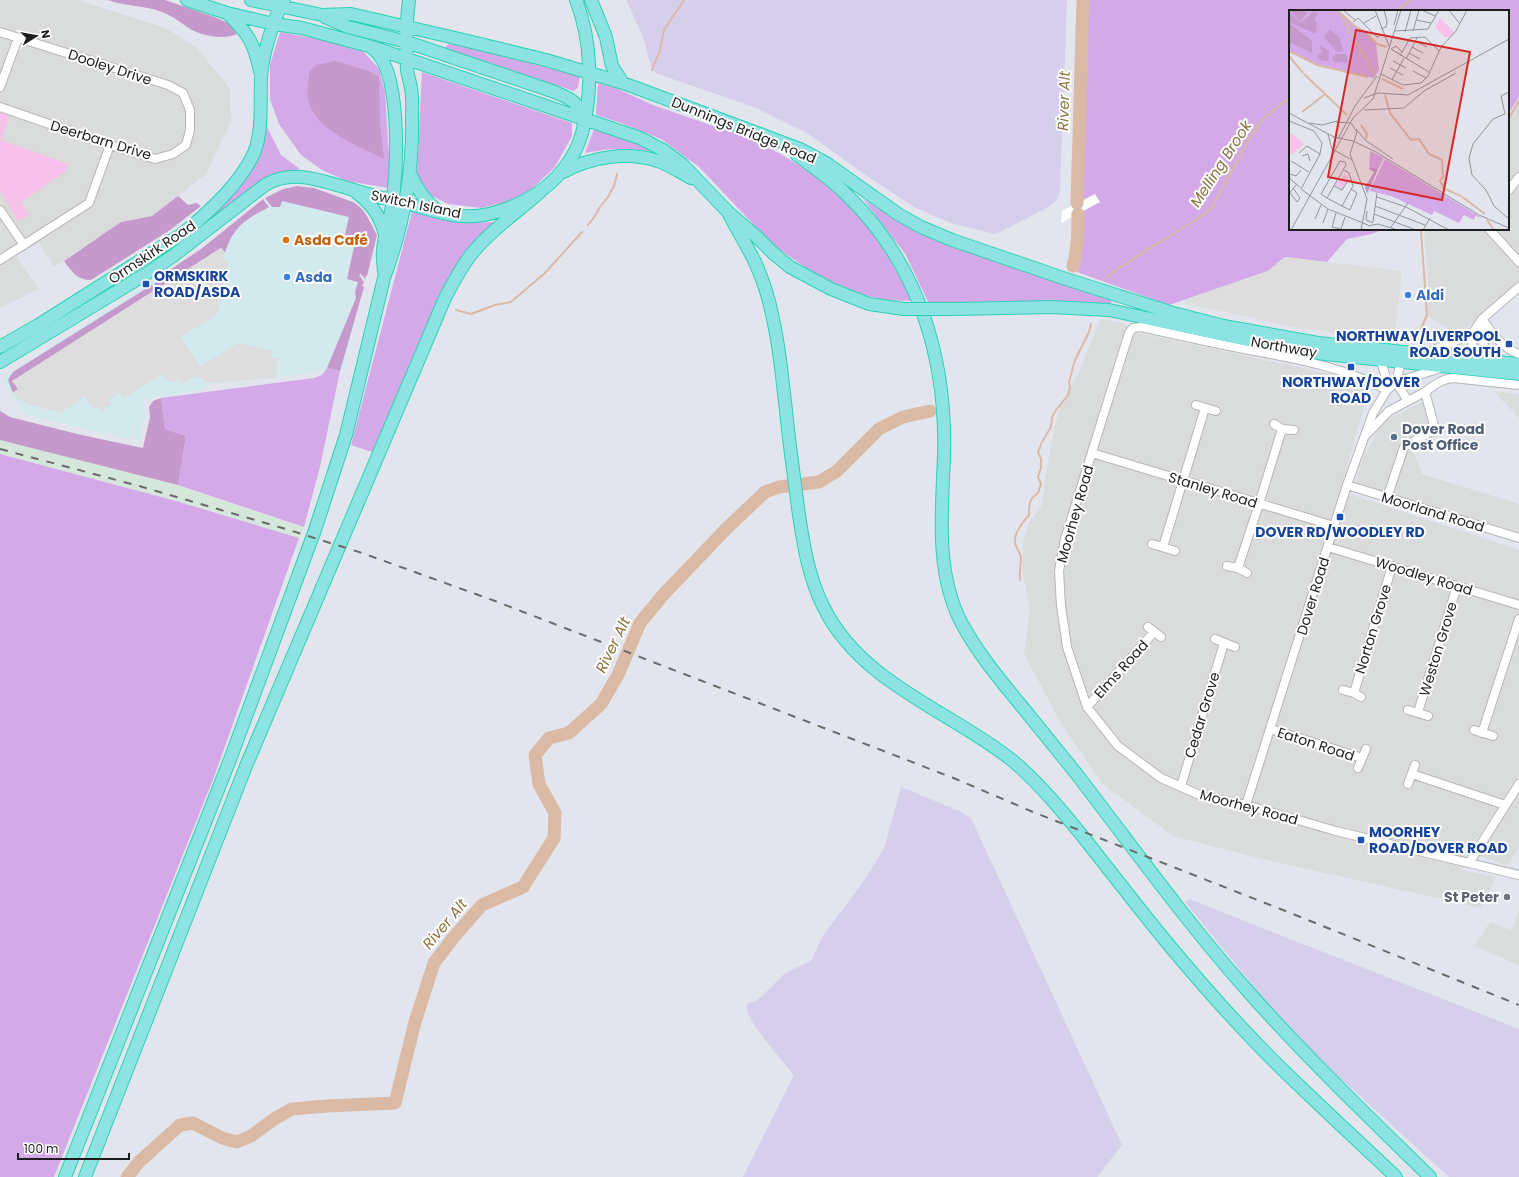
<svg xmlns="http://www.w3.org/2000/svg" width="1519" height="1177" viewBox="0 0 1519 1177" font-family="Poppins,sans-serif">
<style>
.residential{fill:#dadbdb}
.commercial{fill:#d2e9ee}
.industrial{fill:#d5e7db}
.farmland{fill:#d6cfec}
.grass{fill:#d3aae7}
.forest{fill:#c599cc}
.park{fill:#f7c1ea}
.parking{fill:#ddd}
.pier{fill:#fff}
.lines{fill:none;stroke-linecap:round;stroke-linejoin:round}
.stream{stroke:#dabaa5;stroke-width:2}
.river{stroke:#dabaa5;stroke-width:13}
.minor-casing{stroke:#b6b6b6;stroke-width:10}
.highway-casing{stroke:#2ad2b4;stroke-width:14}
.minor{stroke:#fff;stroke-width:8}
.highway{stroke:#8de3e1;stroke-width:12}
.rail{stroke:#6b6b6b;stroke-width:2;stroke-dasharray:8 8;stroke-linecap:butt}
.highway-bridge-casing{stroke:#2ad2b4;stroke-width:14;stroke-linecap:butt}
.highway-bridge{stroke:#8de3e1;stroke-width:12}
.food-dot{fill:#e8710a;stroke:#fff;stroke-width:1.5}
.shop-dot{fill:#3f7fe0;stroke:#fff;stroke-width:1.5}
.transit-dot{fill:#1a4fb4;stroke:#fff;stroke-width:1.5}
.service-dot{fill:#5c6f8a;stroke:#fff;stroke-width:1.5}
.worship-dot{fill:#6b7280;stroke:#fff;stroke-width:1.5}
.labels{text-anchor:middle;stroke-width:4;stroke-linejoin:round;paint-order:stroke}
.street-label{font-size:14px;fill:#1d1d1d;stroke:#fff}
.food-label{font-size:14px;font-weight:bold;fill:#c56008;stroke:#fff;text-anchor:start}
.transit-label{font-size:14px;font-weight:bold;fill:#164399;stroke:#fff;text-anchor:start}
.shop-label{font-size:14px;font-weight:bold;fill:#366cbe;stroke:#fff;text-anchor:start}
.service-label{font-size:14px;font-weight:bold;fill:#4e5e75;stroke:#fff;text-anchor:start}
.worship-label{font-size:14px;font-weight:bold;fill:#5b616d;stroke:#fff;text-anchor:end}
.water-label{font-size:15px;font-style:italic;fill:#8b7241;stroke:#fff}
.inset-river{fill:none;stroke:#dabaa5;stroke-width:2}
.inset-road{fill:none;stroke:#94959a;stroke-width:1}
.view{fill:#d62828;fill-opacity:0.15;stroke:#d62828;stroke-width:2}
.inset-edge{fill:none;stroke:#1d1d1d;stroke-width:2}
</style>
<rect width="100%" height="100%" fill="#e3e5ee"/>
<path class="residential" d="M 0,0 L 77,0 L 166,28 L 198,49 L 230,89 L 231,122 L 206,174 L 152,216 L 121,222 L 54,267 L 39,243 L 16,256 L 39,289 L 0,308 Z
M 1519,97 L 1519,285 L 1457,335 L 1428,316 L 1428,281 L 1424,229 L 1508,229 L 1508,114 Z
M 1100,319 L 1123,323 L 1138,333 L 1326,373 L 1370,386 L 1340,491 L 1519,550 L 1519,776 L 1466,855 L 1463,870 L 1496,877 L 1482,908 L 1258,858 L 1173,836 L 1103,784 L 1062,725 L 1024,654 L 1030,609 L 1023,574 L 1023,542 L 1029,522 L 1041,507 L 1050,450 L 1059,409 L 1079,372 Z
M 1493,391 L 1519,394 L 1519,418 Z
M 1432,397 L 1440,433 L 1413,450 L 1422,474 L 1519,504 L 1519,532 L 1354,487 L 1364,456 L 1383,422 Z
M 1519,788 L 1519,848 L 1507,866 L 1474,854 Z
M 1519,911 L 1519,965 L 1474,946 L 1490,922 L 1511,930 Z"/>
<path class="commercial" d="M 280,193 L 357,216 L 360,247 L 361,288 L 345,370 L 318,371 L 276,378 L 211,384 L 202,390 L 145,399 L 140,441 L 25,415 L 1,379 L 229,232 Z"/>
<path class="industrial" d="M 0,440 L 178,485 L 304,527 L 299,538 L 176,501 L 0,454 Z"/>
<path class="farmland" d="M 626,0 L 1067,0 L 1060,190 L 1058,197 L 1054,203 L 1049,207 L 998,233 L 993,234 L 951,223 L 914,207 L 864,174 L 807,133 L 756,108 L 658,74 L 652,70 L 643,37 Z
M 901,787 L 959,811 L 971,818 L 1122,1145 L 1097,1177 L 743,1177 L 793,1077 L 793,1074 L 765,1040 L 753,1023 L 747,1011 L 747,1003 L 754,1002 L 761,997 L 785,973 L 811,961 L 822,937 L 866,878 L 884,848 Z
M 1189,899 L 1519,1029 L 1519,1177 L 1449,1177 L 1320,1060 L 1273,1010 L 1185,902 Z"/>
<path class="grass" d="M 1088,0 L 1519,0 L 1519,97 L 1508,114 L 1508,11 L 1290,11 L 1290,229 L 1384,229 L 1372,234 L 1347,239 L 1327,262 L 1285,257 L 1268,271 L 1169,305 L 1077,272 L 1083,248 L 1080,194 L 1085,122 Z
M 280,32 L 335,42 L 364,52 L 379,69 L 385,92 L 389,157 L 389,188 L 347,181 L 322,170 L 301,155 L 279,124 L 270,99 L 270,65 Z
M 449,44 L 468,47 L 580,76 L 578,87 L 574,91 L 444,48 Z
M 422,72 L 572,123 L 572,136 L 555,167 L 532,189 L 509,201 L 481,208 L 448,204 L 430,195 L 417,175 Z
M 598,83 L 618,89 L 653,105 L 742,136 L 779,153 L 821,179 L 860,216 L 886,253 L 913,301 L 887,300 L 854,293 L 809,270 L 772,244 L 699,167 L 661,139 L 618,122 L 596,115 Z
M 265,123 L 281,155 L 300,169 L 282,173 L 219,217 L 216,214 L 244,180 L 260,157 Z
M 594,129 L 629,139 L 650,151 L 610,149 L 585,153 Z
M 863,199 C 882,210 901,224 921,233 C 983,260 1049,276 1112,300 L 1110,306 L 928,302 L 906,255 Z
M 412,212 L 457,223 L 494,222 L 459,260 L 438,298 L 372,452 L 351,445 Z
M 327,368 L 340,371 L 320,467 L 304,527 L 178,485 L 186,436 L 165,429 L 161,398 L 314,378 L 322,375 Z
M 0,454 L 176,501 L 299,538 L 214,777 L 54,1177 L 0,1177 Z"/>
<path class="forest" d="M 108,0 L 165,0 L 217,18 L 230,24 L 237,34 C 224,40 204,36 192,30 C 182,24 173,16 162,12 C 145,5 126,7 108,0 Z
M 335,61 L 369,71 L 379,77 L 380,125 L 384,159 C 360,147 316,130 309,103 C 306,92 308,81 310,70 L 316,65 Z
M 297,186 L 314,188 L 353,202 C 366,209 370,223 377,235 L 367,276 L 366,276 L 365,279 L 361,274 L 359,275 L 364,282 L 362,286 L 364,287 L 340,371 L 327,368 L 356,298 L 355,292 L 358,282 L 347,279 L 354,247 L 345,234 L 349,217 L 282,201 L 280,207 L 272,207 L 265,198 L 283,189 Z
M 178,196 L 188,205 L 196,203 L 201,206 L 170,230 L 91,280 C 77,280 72,272 64,261 L 121,222 L 152,216 Z
M 263,199 L 269,207 C 246,219 233,227 225,253 L 221,248 L 157,289 L 154,284 L 160,280 L 168,271 L 201,249 Z
M 152,285 L 155,290 L 13,381 L 18,389 L 13,393 L 8,380 L 13,372 Z
M 161,398 L 165,429 L 186,436 L 178,485 L 0,440 L 0,411 L 10,417 L 77,434 L 143,448 L 150,417 L 149,407 L 153,401 Z"/>
<path class="park" d="M 0,110 L 10,113 L 1,140 L 68,164 L 65,172 L 21,202 L 29,215 L 18,221 L 0,191 Z"/>
<path class="parking" d="M 221,248 L 225,253 L 223,259 L 228,261 L 217,315 L 181,337 L 200,367 L 238,343 L 272,350 L 271,358 L 278,359 L 276,378 L 206,383 L 198,376 L 182,383 L 179,379 L 170,383 L 163,374 L 124,398 L 120,393 L 109,399 L 112,404 L 102,411 L 99,407 L 94,410 L 85,397 L 60,413 L 27,404 L 18,399 L 13,393 L 18,389 L 12,381 Z
M 1285,257 L 1402,271 L 1394,342 L 1357,339 L 1344,334 L 1294,327 L 1185,304 L 1185,300 L 1268,271 Z"/>
<path class="pier" d="M 1095,194 L 1100,202 L 1061,223 L 1062,211 Z"/>
<g class="lines">
<path class="stream" d="M 1397,11 L 1410,0
M 652,70 L 660,50 L 664,30 L 684,0
M 1508,120 L 1519,101
M 588,225 L 595,216 L 600,207 L 608,197 L 614,186 L 617,174
M 1107,278 L 1114,271 L 1206,213 L 1212,207 L 1218,196 L 1253,132 L 1266,116 L 1290,97
M 456,310 L 471,314 L 495,305 L 511,302 L 545,273 L 582,232
M 1415,342 L 1427,315 L 1421,231 L 1422,229
M 1020,580 C 1019,572 1021,566 1021,558 C 1020,552 1018,551 1016,546 C 1011,536 1023,522 1029,515 C 1029,504 1029,499 1038,493 L 1041,484 L 1038,477 L 1041,468 L 1041,459 L 1038,452 L 1042,442 L 1051,427 L 1052,417 L 1056,410 L 1068,395 L 1070,387 L 1069,382 L 1075,360 L 1089,332 L 1091,324"/>
<path class="river" d="M 1077,203 L 1083,0
M 1073,266 C 1078,248 1078,233 1078,214
M 127,1177 L 139,1162 L 180,1125 L 193,1123 L 222,1138 L 237,1142 L 251,1136 L 274,1119 L 292,1109 L 327,1106 L 395,1103 L 415,1022 L 434,963 L 453,938 L 482,905 L 523,887 L 554,838 L 555,813 L 539,784 L 535,755 L 549,738 L 569,733 L 601,704 L 618,675 L 640,623 L 663,595 L 726,529 L 765,492 L 779,487 L 819,482 L 837,471 L 879,429 L 903,417 L 930,411"/>
<defs>
<path id="minor" d="M 0,32 L 168,85 L 183,93 L 190,110 L 190,130 L 186,145 L 173,154 L 155,159 L 110,145 L 0,107
M 0,87 L 18,38
M 1508,191 L 1519,177
M 0,210 L 24,245
M 1489,229 L 1519,262
M 0,260 L 89,203 L 110,145
M 1482,319 C 1492,333 1502,348 1519,354
M 1472,334 L 1473,362
M 1427,353 L 1472,334 L 1482,319 L 1519,287
M 1379,359 C 1385,369 1386,378 1387,390
M 1482,364 C 1487,350 1481,334 1482,320
M 1396,382 L 1402,358
M 1396,382 L 1408,401
M 1387,390 C 1344,367 1296,359 1249,350 C 1213,343 1177,335 1141,327 L 1133,328 L 1129,333 L 1065,539 L 1059,571 L 1061,606 L 1067,647 L 1087,707 L 1118,746 L 1161,778 L 1204,797 L 1246,805 L 1336,831 L 1519,875
M 1425,392 C 1434,385 1442,379 1453,378 L 1519,385
M 1196,405 L 1216,411
M 1274,424 L 1282,429 L 1294,430
M 1366,435 L 1389,411 L 1425,392 L 1435,429 L 1404,447 L 1387,498
M 1092,453 L 1334,526
M 1347,485 L 1519,538
M 1152,544 L 1175,551
M 1163,547 L 1205,408
M 1328,547 L 1519,605
M 1227,566 L 1238,568 L 1247,573
M 1238,568 L 1259,504 L 1282,429
M 1148,627 L 1161,637
M 1215,639 L 1235,647
M 1343,690 L 1354,693 L 1361,697
M 1354,693 L 1392,566
M 1087,707 L 1154,632
M 1408,710 L 1428,716
M 1418,712 L 1457,586
M 1271,729 L 1362,758
M 1474,730 L 1493,736
M 1482,733 L 1519,619
M 1358,768 L 1366,749
M 1412,774 L 1505,805
M 1408,784 L 1415,765
M 1181,786 L 1224,643
M 1246,805 L 1347,485 L 1373,413 L 1387,390 L 1396,382 L 1441,368
M 1469,863 L 1519,784"/>
<path id="highway" d="M 187,0 L 227,13 L 274,24 L 302,28 L 369,46 L 640,138 L 663,150 L 682,164 L 728,212 L 756,236 L 773,253 L 790,267 L 831,289 L 869,304 L 904,309
M 251,0 L 322,15 L 351,14 L 451,37 L 546,60 L 623,83 L 800,149 L 826,163 L 898,214 L 921,227 L 952,240 L 1066,279 L 1173,313 L 1224,326 L 1318,343 L 1519,364
M 591,0 L 606,37 L 612,66 L 623,83
M 228,14 C 248,33 254,43 260,71
M 325,17 L 348,27 L 407,42 L 552,91 C 570,98 577,101 585,119
M 372,48 C 402,68 397,166 393,200 C 391,217 384,234 383,251 C 382,258 384,265 384,272
M 797,155 C 814,167 831,179 846,194 C 918,263 947,358 944,456 C 942,511 935,571 961,622 C 978,654 1001,681 1024,709 C 1041,730 1058,751 1075,772 C 1131,845 1185,920 1246,989 C 1304,1055 1368,1116 1430,1177
M 563,172 C 591,157 627,151 658,161 C 669,165 680,172 691,178
M 410,173 C 416,188 425,201 438,211
M 357,193 C 372,204 381,217 385,235
M 728,212 C 736,228 746,244 754,260 C 763,279 769,298 773,319 C 780,349 782,379 786,410 C 789,443 794,475 798,508 C 803,542 808,577 824,608 C 862,684 951,711 1013,761 C 1040,784 1062,811 1084,838 C 1111,872 1137,906 1164,939 C 1202,985 1242,1030 1284,1071 C 1321,1107 1359,1142 1396,1177
M 954,309 L 1052,307 L 1109,310 L 1276,346 L 1325,354 L 1519,374
M 0,347 L 40,324 L 182,234 C 207,214 240,184 254,153 C 263,132 260,101 261,78 C 262,56 273,20 284,0
M 0,362 L 146,274 L 173,256 L 265,185 C 292,169 319,180 347,188 C 366,194 385,199 405,203 C 421,207 436,212 452,215 C 480,220 509,210 533,196 C 556,182 575,159 582,133 C 593,91 592,41 576,0
M 65,1177 L 231,757 L 315,530 L 346,435 L 384,278 C 403,227 413,173 412,119 C 412,109 413,98 411,88 C 410,82 408,76 407,70 C 406,47 406,23 409,0
M 85,1177 L 246,766 L 445,298 C 454,281 462,265 474,251 C 493,228 519,211 541,191"/>
</defs>
<use href="#minor" class="minor-casing"/>
<use href="#highway" class="highway-casing"/>
<use href="#minor" class="minor"/>
<use href="#highway" class="highway"/>
<path class="rail" d="M 0,449 L 139,486 L 289,530 L 362,553 L 495,601 L 956,779 L 1033,812 L 1283,910 L 1519,1005"/>
<defs>
<path id="highway-bridge" d="M 904,309 L 954,309"/>
</defs>
<use href="#highway-bridge" class="highway-bridge-casing"/>
<use href="#highway-bridge" class="highway-bridge"/>
</g>
<circle class="food-dot" cx="286" cy="240" r="4"/>
<g class="shop-dot">
<circle cx="287" cy="277" r="4"/>
<circle cx="1408" cy="295" r="4"/>
</g>
<g class="transit-dot">
<rect x="142" y="280" width="8" height="8" rx="2"/>
<rect x="1505" y="340" width="8" height="8" rx="2"/>
<rect x="1347" y="363" width="8" height="8" rx="2"/>
<rect x="1336" y="513" width="8" height="8" rx="2"/>
<rect x="1357" y="836" width="8" height="8" rx="2"/>
</g>
<circle class="service-dot" cx="1394" cy="437" r="4"/>
<circle class="worship-dot" cx="1507" cy="897" r="4"/>
<g class="labels">
<g class="street-label">
<text transform="translate(110 67) rotate(18)" y="5">Dooley Drive</text>
<text transform="translate(744 130) rotate(22)" y="5">Dunnings Bridge Road</text>
<text transform="translate(101 140) rotate(17)" y="5">Deerbarn Drive</text>
<text transform="translate(416 204) rotate(12)" y="5">Switch Island</text>
<text transform="translate(152 252) rotate(-34)" y="5">Ormskirk Road</text>
<text transform="translate(1284 347) rotate(10)" y="5">Northway</text>
<text transform="translate(1213 490) rotate(17)" y="5">Stanley Road</text>
<text transform="translate(1433 512) rotate(17)" y="5">Moorland Road</text>
<text transform="translate(1075 514) rotate(-74)" y="5">Moorhey Road</text>
<text transform="translate(1424 576) rotate(17)" y="5">Woodley Road</text>
<text transform="translate(1313 596) rotate(-73)" y="5">Dover Road</text>
<text transform="translate(1373 629) rotate(-73)" y="5">Norton Grove</text>
<text transform="translate(1438 649) rotate(-73)" y="5">Weston Grove</text>
<text transform="translate(1121 669) rotate(-48)" y="5">Elms Road</text>
<text transform="translate(1202 715) rotate(-73)" y="5">Cedar Grove</text>
<text transform="translate(1316 744) rotate(18)" y="5">Eaton Road</text>
<text transform="translate(1249 807) rotate(15)" y="5">Moorhey Road</text>
</g>
<g class="food-label">
<text x="294" y="245">Asda Café</text>
</g>
<g class="transit-label">
<text x="154" y="281">ORMSKIRK<tspan x="154" dy="16">ROAD/ASDA</tspan></text>
<text x="1501" y="341" text-anchor="end">NORTHWAY/LIVERPOOL<tspan x="1501" dy="16">ROAD SOUTH</tspan></text>
<text x="1351" y="387" text-anchor="middle">NORTHWAY/DOVER<tspan x="1351" dy="16">ROAD</tspan></text>
<text x="1340" y="537" text-anchor="middle">DOVER RD/WOODLEY RD</text>
<text x="1369" y="837">MOORHEY<tspan x="1369" dy="16">ROAD/DOVER ROAD</tspan></text>
</g>
<g class="shop-label">
<text x="295" y="282">Asda</text>
<text x="1416" y="300">Aldi</text>
</g>
<g class="service-label">
<text x="1402" y="434">Dover Road<tspan x="1402" dy="16">Post Office</tspan></text>
</g>
<g class="worship-label">
<text x="1499" y="902">St Peter</text>
</g>
<g class="water-label">
<text transform="translate(1064 101) rotate(-88)" y="5">River Alt</text>
<text transform="translate(1221 164) rotate(-57)" y="5">Melling Brook</text>
<text transform="translate(613 645) rotate(-64)" y="5">River Alt</text>
<text transform="translate(445 924) rotate(-50)" y="5">River Alt</text>
</g>
</g>
<g transform="translate(1289 10)">
<rect width="220" height="220" fill="#e3e5ee"/>
<path d="M 0,0 L 49,0 L 67,17 L 74,19 L 87,34 L 90,60 L 85,68 L 29,55 L 0,41 ZM 81,141 L 95,148 L 89,159 L 80,159 ZM 96,149 L 193,208 L 186,206 L 185,210 L 175,205 L 170,213 L 145,201 L 143,205 L 102,186 L 81,181 L 78,186 Z" fill="#d3aae7"/>
<path d="M 1,0 L 14,0 L 18,3 L 11,11 ZM 25,1 L 29,5 L 15,15 L 25,8 L 28,14 L 27,24 L 0,12 L 0,2 L 12,13 ZM 0,13 L 23,31 L 23,43 L 0,32 ZM 41,19 L 50,27 L 54,41 L 48,42 L 35,27 ZM 31,35 L 40,41 L 39,51 L 31,50 L 28,47 L 29,44 L 34,42 L 31,39 ZM 48,44 L 57,44 L 59,53 L 45,52 L 43,47 ZM 84,158 L 89,159 L 78,184 L 76,177 L 85,162 L 80,159 Z" fill="#c599cc"/>
<path d="M 151,8 L 165,22 L 161,27 L 156,27 L 146,17 ZM 1,122 L 15,134 L 2,145 L 0,142 ZM 56,164 L 60,170 L 53,179 L 46,175 Z" fill="#f7c1ea"/>
<path class="inset-river" d="M 48,0 L 67,17 L 75,21 L 88,34 L 98,37M 52,5 L 86,65M 0,41 L 28,55 L 79,67M 0,46 L 14,63M 15,64 L 58,105M 93,69 L 114,79M 96,85 L 101,103 L 122,130 L 130,129 L 140,144 L 153,150 L 154,166 L 151,171 L 156,179 L 172,186 L 196,204M 13,102 L 35,85M 72,115 L 78,124 L 77,129M 198,210 L 205,220"/>
<path class="inset-road" d="M 54,0 L 66,10M 86,0 L 100,36M 133,0 L 146,6M 160,0 L 171,14M 127,10 L 142,13M 64,12 L 69,8 L 88,27 L 94,24M 75,13 L 87,6M 105,15 L 109,0M 92,19 L 97,17 L 98,11 L 95,0M 106,21 L 139,19 L 150,0M 124,21 L 130,0M 116,22 L 122,0M 126,31 L 138,37M 123,37 L 134,43M 102,39 L 140,62M 102,39 L 107,36 L 113,42M 120,43 L 131,49M 111,46 L 121,28 L 136,27 L 150,41M 117,49 L 128,28M 104,51 L 117,58M 101,58 L 114,65M 124,61 L 137,68M 92,64 L 114,75 L 132,73 L 139,66 L 152,37 L 167,21 L 178,0M 103,70 L 115,48M 220,82 L 212,86 L 216,104 L 204,109 L 184,134 L 180,148 L 183,165 L 197,180 L 205,196 L 220,209M 75,88 L 89,83 L 119,85 L 220,29M 75,100 L 115,98 L 135,81 L 167,63M 0,103 L 45,127 L 64,131 L 87,142 L 190,205 L 220,218M 0,111 L 25,121 L 33,133 L 31,144 L 12,179 L 39,199 L 79,215M 47,112 L 62,113 L 68,122 L 61,144 L 78,189 L 72,220M 20,113 L 33,115 L 48,111M 67,119 L 76,130 L 104,149M 39,124 L 43,139 L 63,150M 49,129 L 66,96 L 88,66M 10,143 L 18,136 L 31,144M 13,146 L 19,144 L 21,151M 2,151 L 20,162M 0,159 L 1,169 L 11,177M 1,164 L 7,166 L 12,160M 45,176 L 53,180 L 58,172 L 63,170M 4,178 L 11,188 L 8,192 L 1,183 L 1,182 L 7,175M 88,187 L 117,197 L 160,220M 38,188 L 57,155 L 56,152 L 51,151 L 32,184 L 38,188 L 53,196 L 61,200 L 68,183 L 62,179M 53,196 L 64,176 L 60,163 L 55,160M 86,196 L 136,215M 78,201 L 77,210 L 84,213M 47,203 L 43,217 L 52,219 L 56,207M 85,204 L 127,220M 26,209 L 32,195M 84,212 L 88,183M 34,213 L 39,199M 79,216 L 89,214 L 109,220M 102,217 L 119,193M 2,220 L 64,108 L 84,89 L 112,0M 134,220 L 141,208"/>
<path class="view" d="M 67,20 L 181,42 L 153,190 L 39,167 Z"/>
<rect width="220" height="220" class="inset-edge"/>
</g>
<g transform="translate(36 36) rotate(79)" stroke="#ffffff" stroke-width="3" paint-order="stroke">
<path d="M0-3L7 15L0 10L-7 15Z" fill="#1d1d1d"/>
<text y="-6" font-size="11" font-weight="bold" text-anchor="middle" fill="#1d1d1d">N</text>
</g>
<path d="M18 1153v6h111v-6" fill="none" stroke="#1d1d1d" stroke-width="2"/>
<text x="24" y="1153" font-size="12" fill="#1d1d1d" stroke="#ffffff" stroke-width="3" paint-order="stroke">100 m</text>
</svg>
